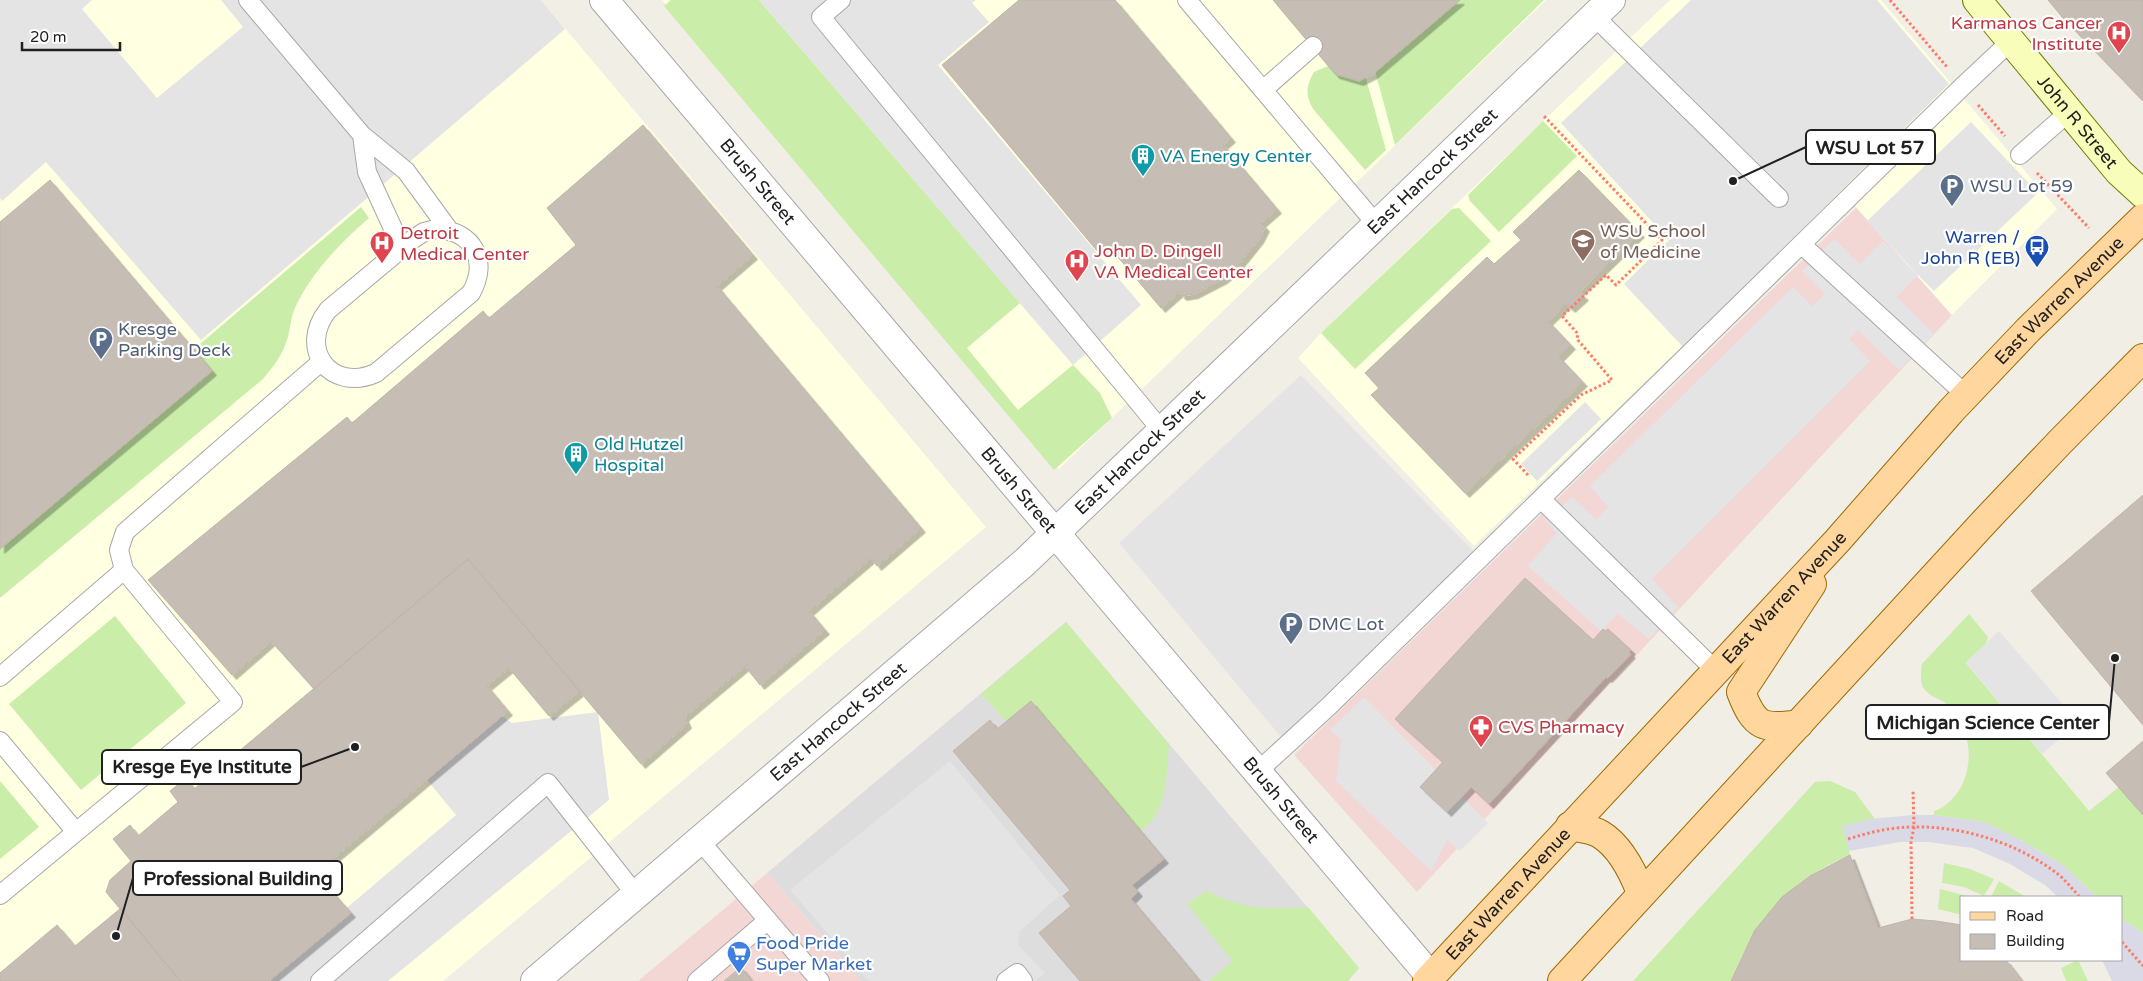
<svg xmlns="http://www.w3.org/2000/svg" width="2143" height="981" viewBox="0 0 2143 981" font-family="'Varela Round',sans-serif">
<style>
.residential{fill:#dedddd}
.commercial{fill:#f2d7d5}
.education{fill:#ffffe1}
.grass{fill:#caedaa}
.parking{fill:#e4e4e4}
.plaza{fill:#dadae7}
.building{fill:#c6bdb5;stroke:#c4b4a8;filter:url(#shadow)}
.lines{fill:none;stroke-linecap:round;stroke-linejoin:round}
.lane-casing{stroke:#a7a7a7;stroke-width:20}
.street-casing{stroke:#a7a7a7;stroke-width:30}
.secondary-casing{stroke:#6f7e00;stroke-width:30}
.primary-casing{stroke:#9c6b00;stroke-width:30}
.path{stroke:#ff7b69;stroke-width:3;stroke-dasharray:2.5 2.5;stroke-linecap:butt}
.lane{stroke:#fff;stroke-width:18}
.street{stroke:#fff;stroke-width:28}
.secondary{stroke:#f8fdb9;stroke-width:28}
.primary{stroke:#ffd69d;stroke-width:28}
.labels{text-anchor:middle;stroke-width:4.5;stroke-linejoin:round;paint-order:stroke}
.health-label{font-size:18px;fill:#be3a42;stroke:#fff;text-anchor:start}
.street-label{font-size:18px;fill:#202020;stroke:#fff}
.culture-label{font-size:18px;fill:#0d838f;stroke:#fff;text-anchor:start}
.service-label{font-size:18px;fill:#4e5e75;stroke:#fff;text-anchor:start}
.education-label{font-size:18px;fill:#785e54;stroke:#fff;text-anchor:start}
.transit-label{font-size:18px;fill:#164399;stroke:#fff;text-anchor:end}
.shop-label{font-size:18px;fill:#366cbe;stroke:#fff;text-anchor:start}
.leader{fill:none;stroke:#202020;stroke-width:2}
.callout-dot{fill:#202020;stroke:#fff;stroke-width:2}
.callout{fill:#fff;stroke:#202020;stroke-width:2}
.callout-label{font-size:19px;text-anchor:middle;font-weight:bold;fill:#202020}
</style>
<defs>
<filter id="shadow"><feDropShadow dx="4.5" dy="4.5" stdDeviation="0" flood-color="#0004"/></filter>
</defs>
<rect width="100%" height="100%" fill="#f1eee6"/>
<path class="residential" d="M 1066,622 L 1359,968 L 1348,981 L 861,981 L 767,873 Z"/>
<path class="commercial" d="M 1856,208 L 1952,315 L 1417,892 L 1294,755 Z
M 767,873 L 861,981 L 638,981 Z"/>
<path class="education" d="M 0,0 L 541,0 L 986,527 L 443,981 L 0,981 Z
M 662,0 L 1546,0 L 1059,469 Z
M 1670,0 L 1881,0 L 2057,209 L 1952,315 L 1843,192 L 1474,546 L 1298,358 L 1321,333 Z"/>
<path class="grass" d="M 671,0 L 759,0 L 1020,303 L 967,348 L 1018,410 L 1073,365 L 1100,393 L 1112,418 L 1054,470 L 664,6 Z
M 1459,0 L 1544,0 L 1395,145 L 1375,71 Z
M 1328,66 L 1340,75 L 1365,75 L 1386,150 L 1365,170 L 1313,109 C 1305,95 1306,86 1314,72 Z
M 1543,121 L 1577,156 L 1499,232 L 1470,201 L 1468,195 Z
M 361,207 L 369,218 C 340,243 310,274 294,310 C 290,321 290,333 286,343 C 281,357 272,368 263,379 L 0,598 L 0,549 L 193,350 Z
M 1459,208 L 1491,241 L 1355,369 L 1321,333 L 1452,209 Z
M 1969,614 L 1988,637 L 1985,646 L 1966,663 L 2089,811 L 2119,787 L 2143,815 L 2143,933 L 2122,919 L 2122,897 L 2097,897 L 2063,865 L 2023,841 L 1984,822 L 1934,815 L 1934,811 C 1946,808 1958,794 1963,783 C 1973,758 1970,735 1954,714 C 1951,710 1948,705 1944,702 C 1937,698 1930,696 1925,690 C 1919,683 1921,672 1922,664 Z
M 115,616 L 186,703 L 81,790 L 9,704 Z
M 1066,622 L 1169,744 C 1166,774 1169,813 1140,831 L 1031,701 L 1006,721 L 981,694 Z
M 0,781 L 39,827 L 0,859 Z
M 1830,781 L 1855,792 L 1875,819 L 1870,819 L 1849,851 L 1850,855 C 1786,882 1757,918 1731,981 L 1633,981 L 1815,782 Z
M 1944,863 L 1970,869 L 1994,879 L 1984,896 L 1964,887 L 1942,883 Z
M 1999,881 L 2026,897 L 1991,897 Z
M 1940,889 L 1971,897 L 1962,897 L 1962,915 L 1938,909 Z
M 1206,891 C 1245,910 1266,909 1308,907 L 1359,968 L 1348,981 L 1209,981 L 1232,961 L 1187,904 Z
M 2078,960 L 2088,981 L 2066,981 L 2061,968 Z"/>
<path class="parking" d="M 0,0 L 92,0 L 82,9 L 157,98 L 243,27 L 221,0 L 541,0 L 565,29 L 201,340 L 46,162 L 2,201 L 0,198 Z
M 759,0 L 976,0 L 972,3 L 989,22 L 938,65 L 1141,305 L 1073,365 Z
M 1691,0 L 1877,0 L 1949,84 L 1683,347 L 1624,284 L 1669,240 L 1561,123 Z
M 1971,122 L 2038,193 L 1934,291 L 1918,275 L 1897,297 L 1934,334 L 1899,370 L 1858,330 L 1849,339 L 1870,361 L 1652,579 L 1678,607 L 1649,639 L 1618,614 L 1601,631 L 1528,566 L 1556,534 L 1546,521 L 1572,497 L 1596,519 L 1608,507 L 1590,486 L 1793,287 L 1812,306 L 1825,294 L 1802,271 L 1834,239 L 1860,264 L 1883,241 L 1918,275 L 1867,221 Z
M 1301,375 L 1475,553 L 1281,737 L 1119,543 Z
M 1585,402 L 1601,419 L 1537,481 L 1521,464 Z
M 1999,631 L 2079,723 L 2042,754 L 1966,662 Z
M 1364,697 L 1488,823 L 1460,851 L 1447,840 L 1431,871 L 1336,781 L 1341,740 L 1330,730 Z
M 598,712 L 609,800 L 388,981 L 261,981 L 456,815 L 427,780 L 502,716 L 512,723 Z
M 950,761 L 1060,895 L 1020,931 L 1018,945 L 1045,973 L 1035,981 L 869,981 L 790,890 Z"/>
<path class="plaza" d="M 1914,815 L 1934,815 L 1984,822 L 2023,841 L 2063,865 L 2097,897 L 2058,897 L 2045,885 L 2010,864 L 1973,848 L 1928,842 L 1900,842 L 1849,851 L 1842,826 L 1870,819 Z
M 2122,919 L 2143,933 L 2143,981 L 2112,981 L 2102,960 L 2122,960 Z"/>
<path class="building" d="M 1019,0 L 1115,0 L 1231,138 L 1223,145 L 1277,209 L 1261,223 L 1265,227 L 1259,239 L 1234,270 L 1223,279 L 1194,294 L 1182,296 L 1179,292 L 1161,308 L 1107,244 L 1098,252 L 942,65 Z
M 1273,0 L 1460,0 L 1373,74 L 1359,81 L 1335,74 Z
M 2048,0 L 2143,0 L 2143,101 L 2063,18 Z
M 643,125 L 753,255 L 717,286 L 921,528 L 877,566 L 871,558 L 809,611 L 825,630 L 760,685 L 745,666 L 684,717 L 687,724 L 641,764 L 468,559 L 314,689 L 271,641 L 232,675 L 148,580 L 347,417 L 352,423 L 483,311 L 489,318 L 576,245 L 547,208 Z
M 1579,170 L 1640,233 L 1579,292 L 1584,296 L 1571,308 L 1566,304 L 1548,321 L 1571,345 L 1559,357 L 1583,382 L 1465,493 L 1371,395 L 1379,388 L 1365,373 L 1487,257 L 1494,264 L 1521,240 L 1513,232 Z
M 50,180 L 212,371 L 0,549 L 0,222 Z
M 2143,495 L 2143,725 L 2031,591 Z
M 468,559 L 580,691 L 549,716 L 509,668 L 487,686 L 508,711 L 316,873 L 351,913 L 269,981 L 180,981 L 106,892 L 110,880 L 131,861 L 113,839 L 130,825 L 138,836 L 178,802 L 170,791 L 186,778 L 194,789 Z
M 1525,578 L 1593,640 L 1603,629 L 1605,631 L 1608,629 L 1631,650 L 1629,652 L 1631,654 L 1608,678 L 1606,677 L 1489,804 L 1471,787 L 1447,812 L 1420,787 L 1443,762 L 1395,719 Z
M 1031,701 L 1164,859 L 1132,885 L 1138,892 L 1131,899 L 1200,981 L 1080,981 L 1039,933 L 1071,906 L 1063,896 L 1070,890 L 953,751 L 990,720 L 997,729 Z
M 2143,741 L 2143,815 L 2106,773 Z
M 1850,855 L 1878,928 L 1912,919 L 1936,921 L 1962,925 L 1962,960 L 2006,960 L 2022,981 L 1731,981 L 1755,930 L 1782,897 L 1810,876 Z
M 121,908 L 180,981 L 0,981 L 0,973 L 57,925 L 75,946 Z
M 741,967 L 752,981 L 724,981 Z"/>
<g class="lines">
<defs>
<path id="lane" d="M 248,0 L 362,135 L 406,171 L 449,230
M 841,0 L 821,17 L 1162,431
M 1187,0 L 1377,225
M 1594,16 L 1779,198
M 1263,90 L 1313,46
M 362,135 L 367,172 L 402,248
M 2020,155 L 2069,112
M 436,229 C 474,231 489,261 471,293 L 376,373 C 331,393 297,349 328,310 L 413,239 L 424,232 Z
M 1801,244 L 1966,395
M 1541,499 L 1715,670
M 0,677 L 124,570
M 0,741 L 76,832
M 1257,772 L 1328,707 L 1963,86 L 2011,41
M 700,841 L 820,981
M 0,895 L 233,702 L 124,570 L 119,550 L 125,532 L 322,361
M 320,981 L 548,783 L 636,895
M 697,981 L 768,920
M 1006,981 L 1017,973 L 1023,981"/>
<g id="street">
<path id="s1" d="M 604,0 L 1431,977"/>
<path id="s2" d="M 535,981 L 1025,562 L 1611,0"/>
</g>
<g id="secondary">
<path id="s3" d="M 1977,0 L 2119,172 L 2143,194"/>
</g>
<g id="primary">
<path d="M 1799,724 C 1763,729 1755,728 1741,692 L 1812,584"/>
<path d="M 1570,826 C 1579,828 1592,829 1600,834 C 1620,846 1633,872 1641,893"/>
<path id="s4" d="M 1427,981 L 1838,540 L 1951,411 L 2028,330 L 2143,218"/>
<path d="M 1562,981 L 1986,520 L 2060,442 L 2143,358"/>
</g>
</defs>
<use href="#lane" class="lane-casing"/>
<use href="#street" class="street-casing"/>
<use href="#secondary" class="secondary-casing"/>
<use href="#primary" class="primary-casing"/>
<path class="path" d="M 1890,0 L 1947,67
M 1978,105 L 2005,136
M 2037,173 L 2089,228
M 1528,475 L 1513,459 L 1581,395 L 1612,380 L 1577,339 L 1578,334 L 1562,316 L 1606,275 L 1616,285 L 1662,240 L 1543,115
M 1848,839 C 1858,836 1868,833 1878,831 C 1938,818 2011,837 2059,875 C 2067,882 2073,890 2080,897
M 1912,919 L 1911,842 L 1914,827 L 1913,790
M 2122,942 L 2143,966"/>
<use href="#lane" class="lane"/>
<use href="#street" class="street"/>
<use href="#secondary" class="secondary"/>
<use href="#primary" class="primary"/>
</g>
<defs>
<symbol id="hospital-pin" viewBox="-11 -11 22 30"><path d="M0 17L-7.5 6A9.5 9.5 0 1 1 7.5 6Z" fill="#e0444e" stroke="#fff"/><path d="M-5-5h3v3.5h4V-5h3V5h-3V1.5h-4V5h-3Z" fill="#fff"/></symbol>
<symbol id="building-pin" viewBox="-11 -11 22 30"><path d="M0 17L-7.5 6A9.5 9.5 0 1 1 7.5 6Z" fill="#0f9aa8" stroke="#fff"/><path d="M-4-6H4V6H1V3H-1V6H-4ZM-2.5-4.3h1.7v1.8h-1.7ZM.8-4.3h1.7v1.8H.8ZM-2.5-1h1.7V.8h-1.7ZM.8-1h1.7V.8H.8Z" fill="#fff"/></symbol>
<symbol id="parking-pin" viewBox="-11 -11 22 30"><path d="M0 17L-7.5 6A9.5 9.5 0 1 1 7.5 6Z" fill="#5c6f8a" stroke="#fff"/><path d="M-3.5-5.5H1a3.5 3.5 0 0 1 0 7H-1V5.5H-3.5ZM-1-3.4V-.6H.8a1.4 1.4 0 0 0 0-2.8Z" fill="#fff"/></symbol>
<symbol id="university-pin" viewBox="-11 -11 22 30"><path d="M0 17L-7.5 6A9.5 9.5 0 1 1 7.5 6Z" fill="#8d6e63" stroke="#fff"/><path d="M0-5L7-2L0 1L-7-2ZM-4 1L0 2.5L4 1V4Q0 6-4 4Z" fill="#fff"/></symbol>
<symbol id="bus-pin" viewBox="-11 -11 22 30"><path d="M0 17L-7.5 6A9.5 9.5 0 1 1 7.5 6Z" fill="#1a4fb4" stroke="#fff"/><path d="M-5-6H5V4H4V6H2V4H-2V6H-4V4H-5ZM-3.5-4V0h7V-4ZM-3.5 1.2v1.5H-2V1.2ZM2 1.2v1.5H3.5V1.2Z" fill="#fff"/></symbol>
<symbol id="pharmacy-pin" viewBox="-11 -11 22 30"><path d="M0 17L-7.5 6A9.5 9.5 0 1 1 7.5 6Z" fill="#e0444e" stroke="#fff"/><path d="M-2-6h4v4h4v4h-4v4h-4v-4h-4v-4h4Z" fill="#fff"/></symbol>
<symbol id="supermarket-pin" viewBox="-11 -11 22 30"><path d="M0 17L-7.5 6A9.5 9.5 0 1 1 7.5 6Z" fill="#3f7fe0" stroke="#fff"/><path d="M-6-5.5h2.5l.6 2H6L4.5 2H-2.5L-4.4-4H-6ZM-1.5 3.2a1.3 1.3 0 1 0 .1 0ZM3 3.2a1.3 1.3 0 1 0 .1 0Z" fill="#fff"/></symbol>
</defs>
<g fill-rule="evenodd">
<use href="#hospital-pin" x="2105" y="19" width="28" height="38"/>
<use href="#building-pin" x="1129" y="142" width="28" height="38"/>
<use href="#parking-pin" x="1938" y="172" width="28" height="38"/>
<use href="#university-pin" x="1569" y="227" width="28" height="38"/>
<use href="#hospital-pin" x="368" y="229" width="28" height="38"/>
<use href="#bus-pin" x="2023" y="233" width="28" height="38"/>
<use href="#hospital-pin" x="1063" y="247" width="28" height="38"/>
<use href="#parking-pin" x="87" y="325" width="28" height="38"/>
<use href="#building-pin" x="562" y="440" width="28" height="38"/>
<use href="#parking-pin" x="1277" y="610" width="28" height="38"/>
<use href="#pharmacy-pin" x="1467" y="713" width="28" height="38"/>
<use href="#supermarket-pin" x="725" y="939" width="28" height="38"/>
</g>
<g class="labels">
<g class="health-label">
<text x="2102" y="29" text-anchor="end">Karmanos Cancer<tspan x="2102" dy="21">Institute</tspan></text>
<text x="400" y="239">Detroit<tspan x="400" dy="21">Medical Center</tspan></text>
<text x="1094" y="257">John D. Dingell<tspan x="1094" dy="21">VA Medical Center</tspan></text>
<text x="1498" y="733">CVS Pharmacy</text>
</g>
<g class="street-label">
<text dy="6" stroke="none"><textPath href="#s3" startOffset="158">John R Street</textPath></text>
<text dy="6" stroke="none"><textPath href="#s2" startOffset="1209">East Hancock Street</textPath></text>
<text dy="6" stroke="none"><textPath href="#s1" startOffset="238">Brush Street</textPath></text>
<text dy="6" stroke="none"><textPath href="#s4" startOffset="929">East Warren Avenue</textPath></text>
<text dy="6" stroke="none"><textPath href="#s2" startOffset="804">East Hancock Street</textPath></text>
<text dy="6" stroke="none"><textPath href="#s1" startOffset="642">Brush Street</textPath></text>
<text dy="6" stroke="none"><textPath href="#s4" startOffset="524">East Warren Avenue</textPath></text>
<text dy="6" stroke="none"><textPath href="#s2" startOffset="399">East Hancock Street</textPath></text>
<text dy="6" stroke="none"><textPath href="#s1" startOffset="1048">Brush Street</textPath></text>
<text dy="6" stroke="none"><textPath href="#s4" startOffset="119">East Warren Avenue</textPath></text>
</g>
<g class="culture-label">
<text x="1160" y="162">VA Energy Center</text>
<text x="594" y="450">Old Hutzel<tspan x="594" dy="21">Hospital</tspan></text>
</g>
<g class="service-label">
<text x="1970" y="192">WSU Lot 59</text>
<text x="118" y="335">Kresge<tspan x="118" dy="21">Parking Deck</tspan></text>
<text x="1308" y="630">DMC Lot</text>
</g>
<g class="education-label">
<text x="1600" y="237">WSU School<tspan x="1600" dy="21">of Medicine</tspan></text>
</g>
<g class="transit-label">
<text x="2020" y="243">Warren /<tspan x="2020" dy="21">John R (EB)</tspan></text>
</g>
<g class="shop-label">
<text x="756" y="949">Food Pride<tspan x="756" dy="21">Super Market</tspan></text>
</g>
</g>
<path class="leader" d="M1733 181L1806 147M2115 658L2109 722M355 747L301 767M116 936L133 878"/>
<g class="callout-dot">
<circle cx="1733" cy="181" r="5"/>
<circle cx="2115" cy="658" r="5"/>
<circle cx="355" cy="747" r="5"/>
<circle cx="116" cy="936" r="5"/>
</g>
<g class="callout">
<rect x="1806" y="130" width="129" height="34" rx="5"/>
<rect x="1866" y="705" width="243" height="34" rx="5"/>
<rect x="102" y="750" width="199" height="34" rx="5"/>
<rect x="133" y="861" width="209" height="34" rx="5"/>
</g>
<g class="callout-label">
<text x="1870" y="154">WSU Lot 57</text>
<text x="1988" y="729">Michigan Science Center</text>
<text x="202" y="773">Kresge Eye Institute</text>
<text x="238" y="885">Professional Building</text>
</g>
<rect x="1960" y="896" width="162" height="65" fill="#ffffff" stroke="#a6a6a6"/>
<rect x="1970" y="912" width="25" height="8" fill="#ffd69d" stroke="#a6a6a6"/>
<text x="2006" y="921" font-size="15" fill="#202020">Road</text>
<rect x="1970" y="934" width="25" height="15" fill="#c6bdb5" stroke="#a6a6a6"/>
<text x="2006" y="946" font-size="15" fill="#202020">Building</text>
<path d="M22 42v8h98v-8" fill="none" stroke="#202020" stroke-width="2.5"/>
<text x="30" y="42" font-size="15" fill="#202020" stroke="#ffffff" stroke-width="4" paint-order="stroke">20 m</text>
</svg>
